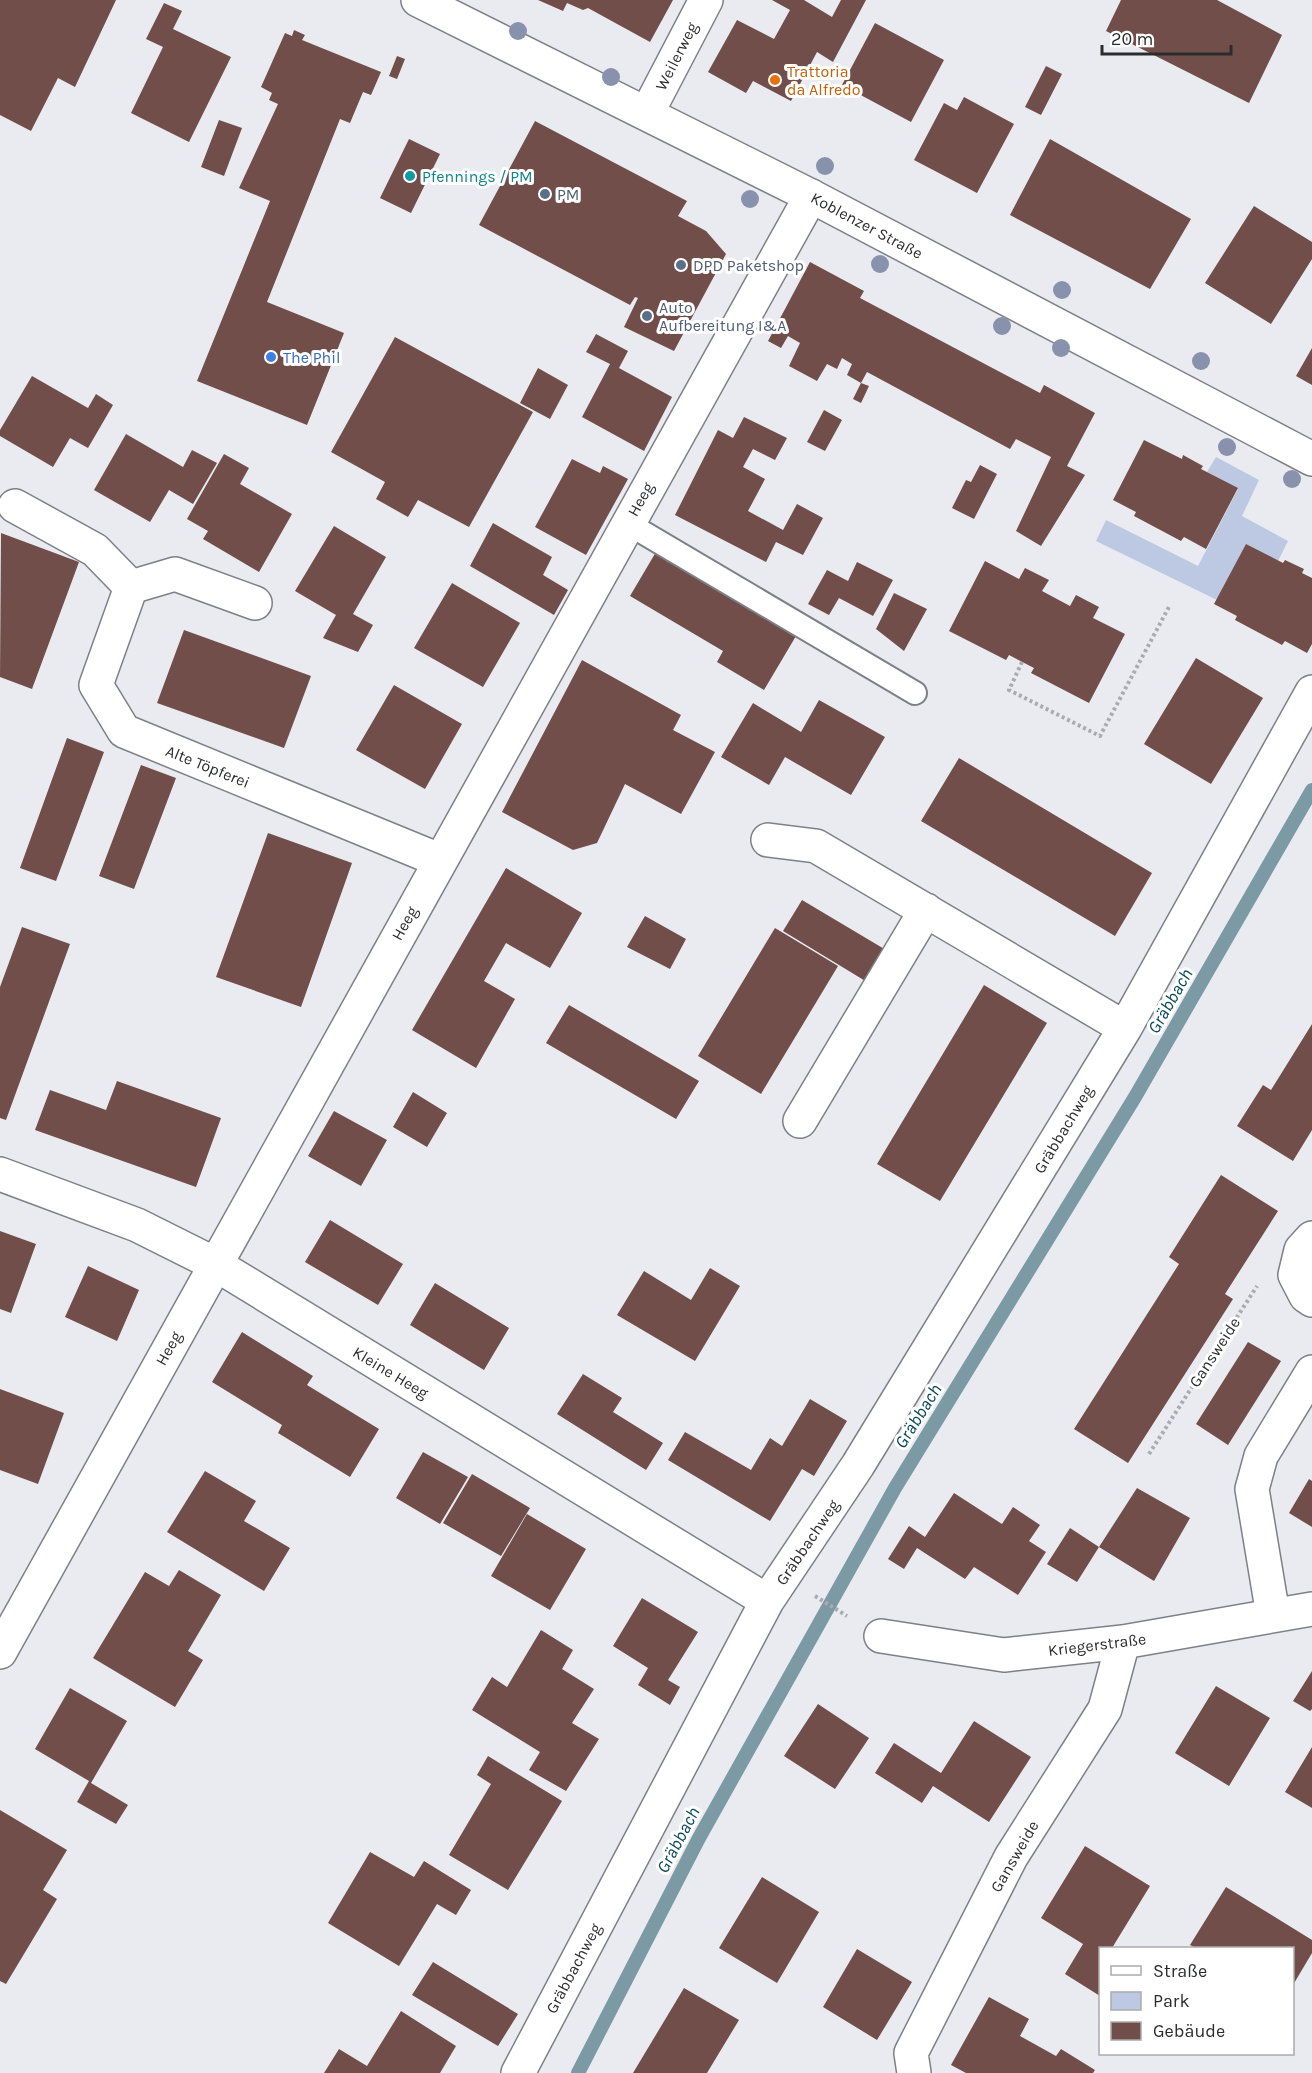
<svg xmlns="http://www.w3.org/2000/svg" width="1312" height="2073" viewBox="0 0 1312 2073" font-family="Karla,sans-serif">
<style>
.green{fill:#bdc8e2}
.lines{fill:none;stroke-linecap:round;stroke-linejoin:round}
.stream{stroke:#7c9aa3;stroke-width:14}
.building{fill:#714e49}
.lane-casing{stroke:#7e8086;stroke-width:26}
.street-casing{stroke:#7e8086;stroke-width:36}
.secondary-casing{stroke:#7e8086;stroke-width:36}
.path{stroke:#aaabb0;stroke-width:4;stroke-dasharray:3 3;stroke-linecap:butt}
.lane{stroke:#fff;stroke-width:22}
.street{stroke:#fff;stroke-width:33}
.secondary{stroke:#fff;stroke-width:33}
.tree{fill:#8892ad}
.food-dot{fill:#e8710a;stroke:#fff;stroke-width:2}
.culture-dot{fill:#0f9aa8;stroke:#fff;stroke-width:2}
.service-dot{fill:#5c6f8a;stroke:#fff;stroke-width:2}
.shop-dot{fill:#3f7fe0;stroke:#fff;stroke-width:2}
.labels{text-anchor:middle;stroke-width:6;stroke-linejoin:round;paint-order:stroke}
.street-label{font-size:16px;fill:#2b2c2e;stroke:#fff}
.food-label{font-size:16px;fill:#c56008;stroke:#fff;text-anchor:start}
.culture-label{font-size:16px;fill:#0d838f;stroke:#fff;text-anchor:start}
.service-label{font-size:16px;fill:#4e5e75;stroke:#fff;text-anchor:start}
.shop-label{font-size:16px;fill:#366cbe;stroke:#fff;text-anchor:start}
.water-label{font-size:18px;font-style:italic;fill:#094856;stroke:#fff}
</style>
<rect width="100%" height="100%" fill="#e9ebf1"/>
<path class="green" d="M 1216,457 L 1259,480 L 1242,516 L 1288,541 L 1278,561 L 1246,544 L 1217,600 L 1096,541 L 1106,520 L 1198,566 L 1238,489 L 1207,472 Z"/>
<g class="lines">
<path class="stream" d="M 578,2073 L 699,1838 L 895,1488 L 1135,1097 L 1312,790"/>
</g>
<path class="building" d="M 0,0 L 116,0 L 75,87 L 58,78 L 31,131 L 0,115 Z
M 538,0 L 673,0 L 650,42 L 588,8 L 583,10 L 567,3 L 563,11 Z
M 772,0 L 804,0 L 832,17 L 841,0 L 866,0 L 833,62 L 817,52 L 791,101 L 753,81 L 746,93 L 708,72 L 737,20 L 774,39 L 790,10 Z
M 1121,0 L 1217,0 L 1282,35 L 1249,103 L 1106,31 Z
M 164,3 L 182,11 L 173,29 L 231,57 L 189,142 L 131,113 L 163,47 L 146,39 Z
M 875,23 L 944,60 L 911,122 L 842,85 Z
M 294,30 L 305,35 L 302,40 L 381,72 L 371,95 L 363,92 L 350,123 L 340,119 L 267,302 L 344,333 L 307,425 L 197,381 L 270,201 L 239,188 L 278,104 L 269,100 L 272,93 L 261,87 L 285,33 L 292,36 Z
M 397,56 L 405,59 L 397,79 L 389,76 Z
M 1046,66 L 1062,74 L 1041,115 L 1025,107 Z
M 964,97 L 1014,124 L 977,193 L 914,160 L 944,103 L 957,110 Z
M 219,120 L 242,128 L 224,176 L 201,167 Z
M 535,121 L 687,201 L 678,216 L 706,231 L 726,254 L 674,351 L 624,327 L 638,298 L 635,297 L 630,305 L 479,225 Z
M 409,139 L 440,154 L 411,213 L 380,198 Z
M 1050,139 L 1191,219 L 1150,289 L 1010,215 Z
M 1254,206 L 1312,242 L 1312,259 L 1271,324 L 1205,283 Z
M 810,262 L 864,291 L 860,298 L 1040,393 L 1044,385 L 1095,413 L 1067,466 L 1085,475 L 1041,546 L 1016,531 L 1051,457 L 1016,439 L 1010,449 L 867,372 L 861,383 L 869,386 L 861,403 L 853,399 L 861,383 L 847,375 L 852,364 L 842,358 L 837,369 L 827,364 L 817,381 L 789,366 L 800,343 L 788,336 L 781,348 L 768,341 Z
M 596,334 L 628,351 L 619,368 L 672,397 L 644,451 L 582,417 L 610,364 L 586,352 Z
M 395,337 L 533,412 L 469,527 L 418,500 L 408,517 L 376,499 L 385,482 L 331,452 Z
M 1312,348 L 1312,385 L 1296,376 Z
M 538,368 L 568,385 L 550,419 L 520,403 Z
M 32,376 L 88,408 L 96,394 L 113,405 L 88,448 L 70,438 L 53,467 L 0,436 L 0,430 Z
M 824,410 L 842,420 L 825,451 L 807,442 Z
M 744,417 L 787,438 L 775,460 L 753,449 L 743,467 L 765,479 L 748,511 L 783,530 L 797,504 L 823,518 L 803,555 L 776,542 L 766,562 L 675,515 L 718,430 L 733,438 Z
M 126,434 L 183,467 L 192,450 L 217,463 L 193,504 L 169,490 L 150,522 L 94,490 Z
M 1144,440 L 1182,459 L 1183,455 L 1203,466 L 1201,469 L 1238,488 L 1206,549 L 1184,537 L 1181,541 L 1134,516 L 1136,512 L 1113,500 Z
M 224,454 L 249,468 L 240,484 L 292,514 L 259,572 L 203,539 L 208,531 L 187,519 Z
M 572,459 L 600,473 L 603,466 L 628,479 L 586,555 L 535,527 Z
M 980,465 L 997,474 L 974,519 L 952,508 L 966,480 L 971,482 Z
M 493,523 L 552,557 L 543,575 L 568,590 L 554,615 L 470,566 Z
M 334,526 L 386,557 L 353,614 L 373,625 L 358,652 L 323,638 L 336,615 L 295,591 Z
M 1,533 L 79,562 L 32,689 L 0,677 Z
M 1246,544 L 1283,563 L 1285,560 L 1304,569 L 1302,573 L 1312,578 L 1312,644 L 1307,653 L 1285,641 L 1282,645 L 1235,620 L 1237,616 L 1214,604 Z
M 656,552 L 796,636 L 764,690 L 717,662 L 723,651 L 630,596 Z
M 985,561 L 1019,579 L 1025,568 L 1049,580 L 1042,591 L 1070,606 L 1076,595 L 1099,607 L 1093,618 L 1125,634 L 1089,703 L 1031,673 L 1034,668 L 1009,655 L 1006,660 L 949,631 Z
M 857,562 L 893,580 L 873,616 L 839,598 L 829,615 L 808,604 L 827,570 L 848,581 Z
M 452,583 L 520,623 L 483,687 L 414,648 Z
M 894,593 L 927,609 L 904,651 L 876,629 Z
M 184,630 L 311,676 L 284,748 L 157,703 Z
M 1196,658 L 1263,698 L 1211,784 L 1144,744 Z
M 582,660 L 681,715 L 673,730 L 715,752 L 681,814 L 625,784 L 597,843 L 573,850 L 502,812 Z
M 394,685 L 462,724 L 425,789 L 356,750 Z
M 819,700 L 885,737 L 851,795 L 785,757 L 769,785 L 721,757 L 753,703 L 801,732 Z
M 67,738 L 104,752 L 56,881 L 20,868 Z
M 959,758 L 1152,873 L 1115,936 L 921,821 Z
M 141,765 L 176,778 L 134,889 L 99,876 Z
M 268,833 L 352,863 L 301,1007 L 216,977 Z
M 506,868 L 582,913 L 550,968 L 506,943 L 484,981 L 515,999 L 476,1068 L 412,1030 Z
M 802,900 L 886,950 L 867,982 L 783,931 Z
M 645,916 L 686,939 L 670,969 L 627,947 Z
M 22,927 L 70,944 L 6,1120 L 0,1118 L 0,987 Z
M 775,928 L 838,966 L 761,1094 L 698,1056 Z
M 984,985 L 1047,1023 L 940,1201 L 877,1164 Z
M 569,1005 L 699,1081 L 676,1119 L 546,1043 Z
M 1312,1024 L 1312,1130 L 1293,1161 L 1237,1126 L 1263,1085 L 1271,1090 Z
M 117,1081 L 221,1118 L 196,1187 L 35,1130 L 50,1090 L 106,1110 Z
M 413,1092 L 447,1113 L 427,1147 L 393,1127 Z
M 334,1111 L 387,1140 L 361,1186 L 308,1156 Z
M 1221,1175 L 1278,1211 L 1225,1294 L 1233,1299 L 1128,1463 L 1074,1429 L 1179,1264 L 1169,1257 Z
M 330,1220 L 403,1264 L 378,1305 L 305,1262 Z
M 0,1231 L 36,1244 L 11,1313 L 0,1309 Z
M 88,1266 L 139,1290 L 117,1341 L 65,1317 Z
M 710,1268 L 740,1286 L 695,1361 L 617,1315 L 644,1271 L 691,1300 Z
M 435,1283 L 509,1328 L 484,1370 L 410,1325 Z
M 242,1332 L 313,1376 L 307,1385 L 379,1429 L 350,1477 L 278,1433 L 282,1425 L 212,1382 Z
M 1248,1342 L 1281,1361 L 1228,1445 L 1196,1424 Z
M 583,1374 L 622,1398 L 613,1412 L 663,1443 L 646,1470 L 557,1414 Z
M 0,1389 L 64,1413 L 38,1484 L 0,1470 Z
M 810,1399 L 847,1421 L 814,1476 L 802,1469 L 770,1521 L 668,1460 L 685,1432 L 751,1470 L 770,1438 L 782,1446 Z
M 423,1452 L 468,1477 L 440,1524 L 396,1498 Z
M 205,1471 L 256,1501 L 244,1521 L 290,1548 L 264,1591 L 167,1532 Z
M 472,1474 L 530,1508 L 501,1556 L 443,1523 Z
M 1309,1479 L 1312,1481 L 1312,1527 L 1289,1513 Z
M 1137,1488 L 1190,1518 L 1154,1581 L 1099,1547 Z
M 954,1493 L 1002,1524 L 1013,1507 L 1040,1525 L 1029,1541 L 1046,1552 L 1018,1595 L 974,1567 L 965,1579 L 917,1548 L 904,1569 L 888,1559 L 909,1526 L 925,1537 Z
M 527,1514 L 586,1549 L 550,1610 L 491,1576 Z
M 1070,1528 L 1099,1547 L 1077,1582 L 1047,1564 Z
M 179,1570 L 221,1595 L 188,1651 L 203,1660 L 175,1707 L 93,1658 L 145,1572 L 169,1586 Z
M 642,1598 L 698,1632 L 668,1680 L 680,1687 L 670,1705 L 638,1685 L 648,1668 L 613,1646 Z
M 541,1630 L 573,1650 L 562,1669 L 594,1689 L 572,1723 L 599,1739 L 566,1791 L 529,1770 L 540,1752 L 472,1710 L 492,1677 L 507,1687 Z
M 1312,1671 L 1312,1709 L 1310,1711 L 1293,1701 Z
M 1216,1686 L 1270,1718 L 1229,1786 L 1175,1753 Z
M 70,1688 L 127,1721 L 91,1783 L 128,1805 L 116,1824 L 77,1802 L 89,1781 L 35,1749 Z
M 818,1704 L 869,1738 L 835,1789 L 784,1756 Z
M 974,1721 L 1031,1757 L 989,1822 L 933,1786 L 922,1803 L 875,1773 L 894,1743 L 941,1773 Z
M 1312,1747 L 1312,1808 L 1285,1792 Z
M 488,1756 L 562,1801 L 508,1890 L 449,1855 L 491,1784 L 477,1775 Z
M 0,1810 L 67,1850 L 43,1890 L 57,1899 L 6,1984 L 0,1981 Z
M 1085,1846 L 1150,1886 L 1112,1948 L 1100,1948 L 1100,1996 L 1065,1974 L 1083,1944 L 1041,1918 Z
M 370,1852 L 414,1877 L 424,1861 L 471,1890 L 456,1915 L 437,1904 L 399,1966 L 328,1923 Z
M 762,1877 L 819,1912 L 777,1983 L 719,1948 Z
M 1226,1887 L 1312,1940 L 1312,1953 L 1293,1985 L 1293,1948 L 1196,1948 L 1190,1945 Z
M 857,1949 L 912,1982 L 877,2040 L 823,2007 Z
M 433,1962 L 518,2014 L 498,2046 L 412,1995 Z
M 684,1988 L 739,2020 L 707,2073 L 633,2073 Z
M 989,1997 L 1029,2019 L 1020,2036 L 1056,2056 L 1061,2049 L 1095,2070 L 1093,2073 L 966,2073 L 951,2065 Z
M 401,2011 L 456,2046 L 440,2073 L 324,2073 L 339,2049 L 367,2066 Z"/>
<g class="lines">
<defs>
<path id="lane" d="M 627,523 L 915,693"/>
<path id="street" d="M 647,113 L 706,0
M 15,506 L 95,550 L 131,587 L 96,685 L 124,731 L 439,860
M 131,587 L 175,574 L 255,603
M 768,840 L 816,846 L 1125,1028
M 800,1121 L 926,910
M 0,1174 L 137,1225 L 215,1264 L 767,1601
M 1312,1238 L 1301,1250 L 1295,1275 L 1306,1296 L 1312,1300
M 1273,1615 L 1252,1489 L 1261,1456 L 1312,1372
M 881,1636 L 1004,1655 L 1123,1642 L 1312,1609
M 0,1652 L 811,196
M 518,2073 L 767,1601 L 858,1465 L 1125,1028 L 1312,692
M 914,2073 L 911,2053 L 1011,1857 L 1105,1709 L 1123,1642"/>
<path id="secondary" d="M 418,0 L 811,196 L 1312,459"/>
</defs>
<use href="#lane" class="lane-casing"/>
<use href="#street" class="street-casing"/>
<use href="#secondary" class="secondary-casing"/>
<path class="path" d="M 1022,662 L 1009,690 L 1100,736 L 1170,605
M 1149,1454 L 1257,1286
M 815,1596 L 847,1616"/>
<use href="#lane" class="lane"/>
<use href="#street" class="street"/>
<use href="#secondary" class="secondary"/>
</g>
<g class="tree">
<circle cx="518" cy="31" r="9"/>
<circle cx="611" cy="77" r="9"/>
<circle cx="825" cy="166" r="9"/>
<circle cx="750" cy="199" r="9"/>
<circle cx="880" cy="264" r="9"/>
<circle cx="1062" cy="290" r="9"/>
<circle cx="1002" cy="326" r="9"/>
<circle cx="1061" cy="348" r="9"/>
<circle cx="1201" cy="361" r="9"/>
<circle cx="1227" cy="447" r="9"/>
<circle cx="1292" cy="479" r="9"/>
</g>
<circle class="food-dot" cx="775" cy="80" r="6"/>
<circle class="culture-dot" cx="410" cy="176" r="6"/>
<g class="service-dot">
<circle cx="545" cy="194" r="6"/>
<circle cx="681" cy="265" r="6"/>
<circle cx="647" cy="316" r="6"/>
</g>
<circle class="shop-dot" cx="271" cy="357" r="6"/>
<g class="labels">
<g class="street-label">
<text transform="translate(676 56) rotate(-63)" y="6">Weilerweg</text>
<text transform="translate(867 225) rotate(28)" y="6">Koblenzer Straße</text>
<text transform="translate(640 499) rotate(-61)" y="6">Heeg</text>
<text transform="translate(208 766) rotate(22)" y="6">Alte Töpferei</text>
<text transform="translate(404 923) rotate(-61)" y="6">Heeg</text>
<text transform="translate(1063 1129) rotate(-59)" y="6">Gräbbachweg</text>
<text transform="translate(168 1348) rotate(-61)" y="6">Heeg</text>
<text transform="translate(1214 1352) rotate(-57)" y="6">Gansweide</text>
<text transform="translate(391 1372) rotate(31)" y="6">Kleine Heeg</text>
<text transform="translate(807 1542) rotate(-56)" y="6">Gräbbachweg</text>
<text transform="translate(1097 1644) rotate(-7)" y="6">Kriegerstraße</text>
<text transform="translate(1014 1856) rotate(-60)" y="6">Gansweide</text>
<text transform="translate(573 1968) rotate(-62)" y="6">Gräbbachweg</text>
</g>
<g class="food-label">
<text x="787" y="77">Trattoria<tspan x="787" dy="18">da Alfredo</tspan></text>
</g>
<g class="culture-label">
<text x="422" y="182">Pfennings / PM</text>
</g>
<g class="service-label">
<text x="557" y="200">PM</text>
<text x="693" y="271">DPD Paketshop</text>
<text x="659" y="313">Auto<tspan x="659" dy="18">Aufbereitung I&amp;A</tspan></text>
</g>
<g class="shop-label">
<text x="283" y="363">The Phil</text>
</g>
<g class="water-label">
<text transform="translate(1170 1001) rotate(-60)" y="6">Gräbbach</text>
<text transform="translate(918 1416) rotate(-58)" y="6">Gräbbach</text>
<text transform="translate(678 1840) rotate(-62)" y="6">Gräbbach</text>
</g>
</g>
<rect x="1099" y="1947" width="195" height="108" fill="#ffffff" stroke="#aaabab" stroke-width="1.5"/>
<rect x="1111" y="1966" width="30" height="9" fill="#ffffff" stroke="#aaabab" stroke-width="1.5"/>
<text x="1153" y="1977" font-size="18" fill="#2b2c2e">Straße</text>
<rect x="1111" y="1992" width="30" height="18" fill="#bdc8e2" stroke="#aaabab" stroke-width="1.5"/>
<text x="1153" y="2007" font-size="18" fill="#2b2c2e">Park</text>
<rect x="1111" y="2022" width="30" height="18" fill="#714e49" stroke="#aaabab" stroke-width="1.5"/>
<text x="1153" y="2037" font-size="18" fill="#2b2c2e">Gebäude</text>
<path d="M1102 45v9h129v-9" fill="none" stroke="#2b2c2e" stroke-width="3"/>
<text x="1111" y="45" font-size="18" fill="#2b2c2e" stroke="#ffffff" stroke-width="4.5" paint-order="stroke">20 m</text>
</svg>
